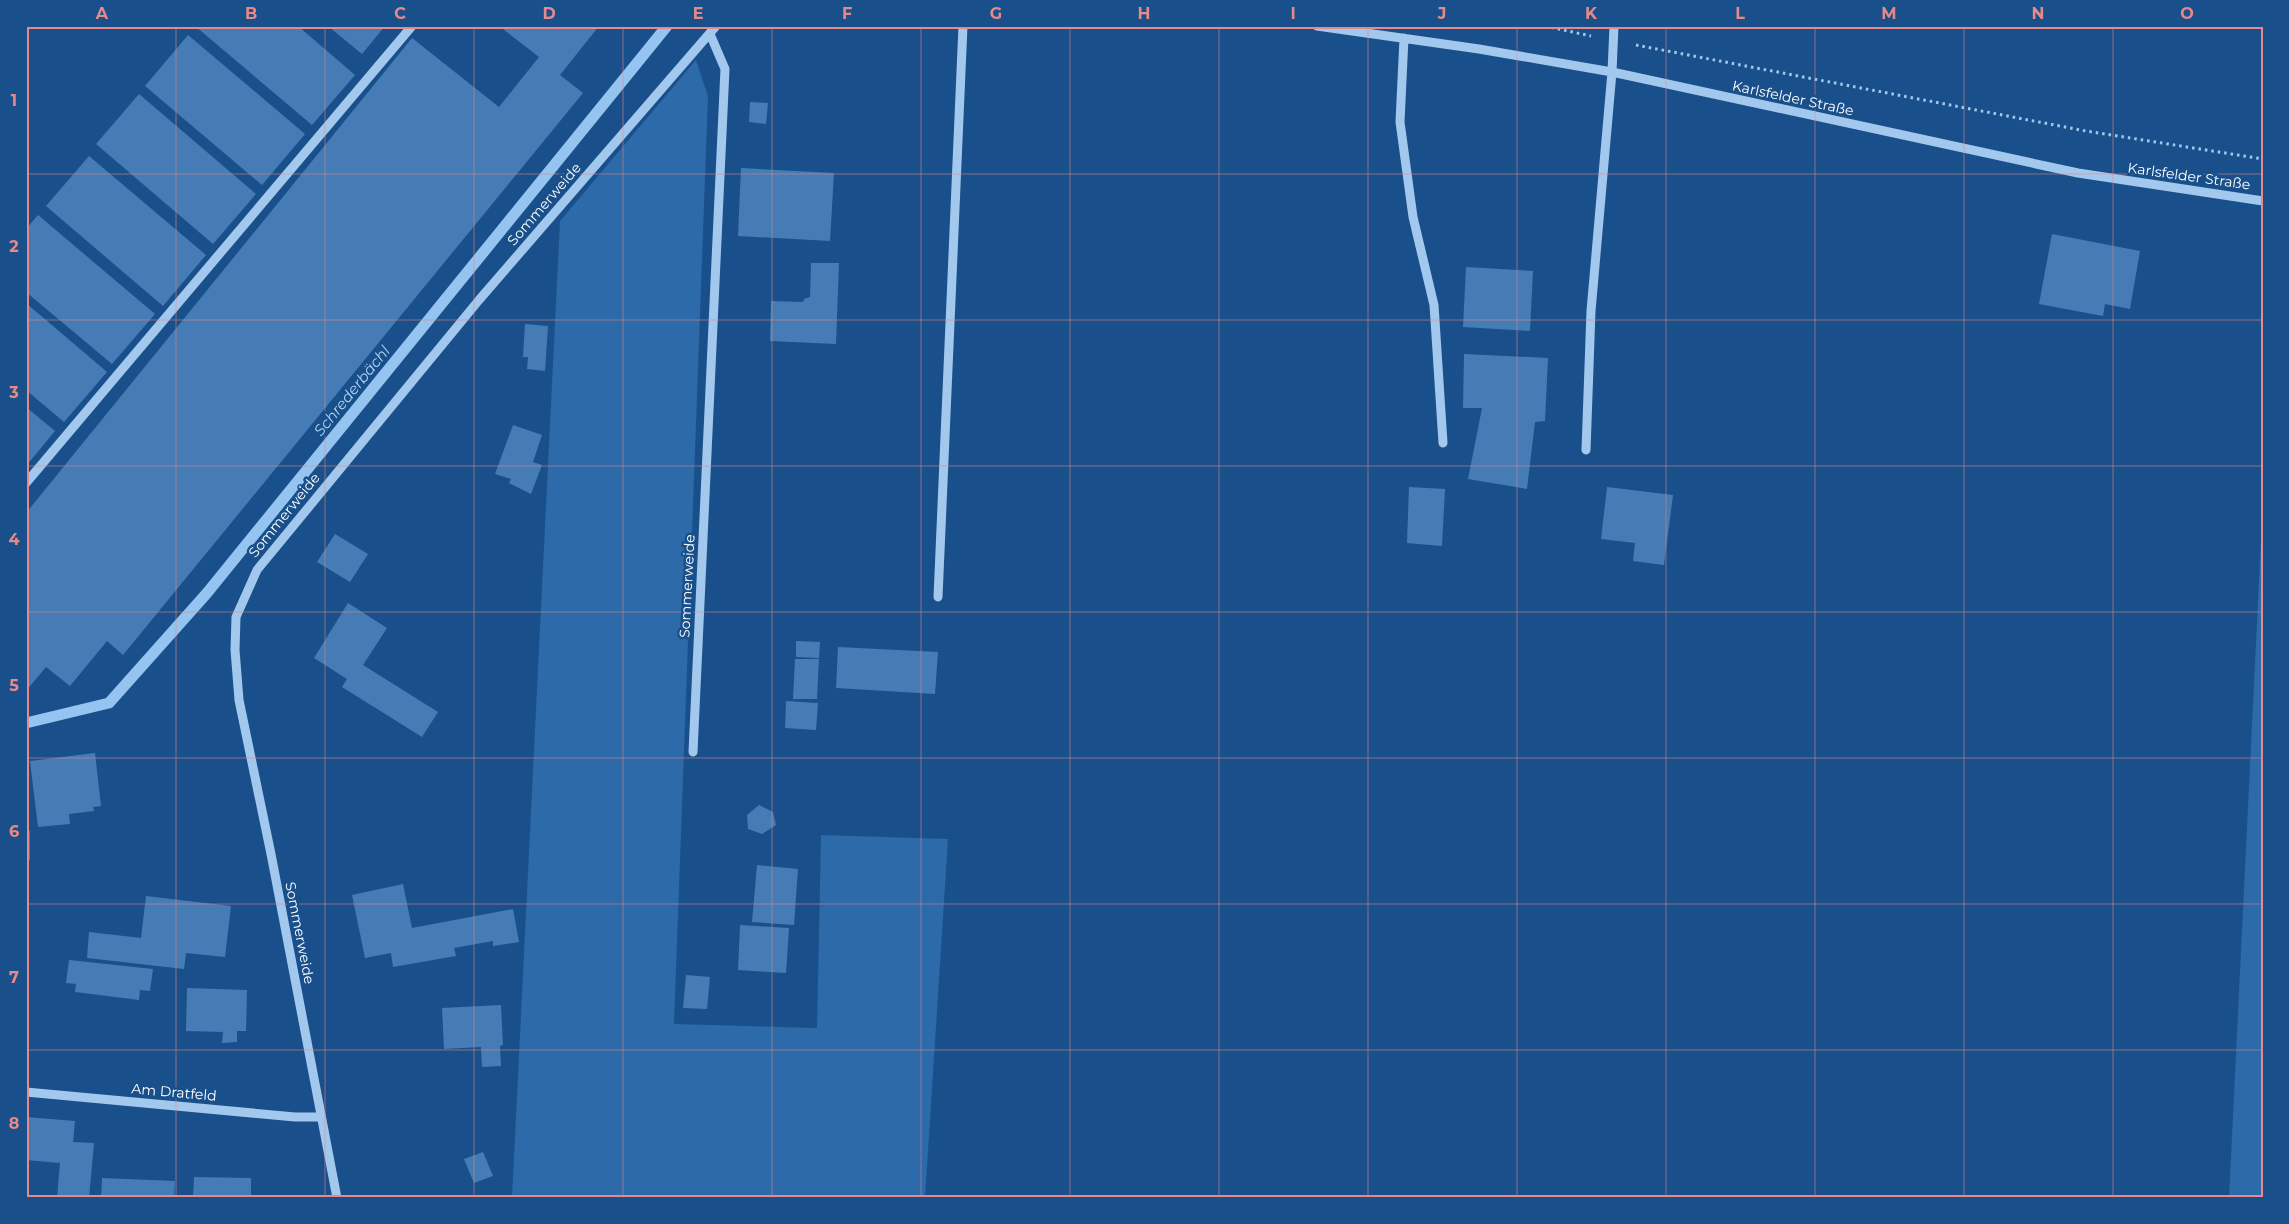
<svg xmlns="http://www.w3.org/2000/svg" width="2289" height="1224" viewBox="0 0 2289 1224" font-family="Montserrat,sans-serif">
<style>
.green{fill:#2c6aa9}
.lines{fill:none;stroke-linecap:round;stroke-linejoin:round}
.stream{stroke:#96c4f0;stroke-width:11}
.building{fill:#467cb5}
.path{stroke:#a3c8ee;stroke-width:3;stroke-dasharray:2.5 4;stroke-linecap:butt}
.minor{stroke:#a3c8ee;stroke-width:9}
.grid{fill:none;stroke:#e88989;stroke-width:1;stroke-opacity:0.55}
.labels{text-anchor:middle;stroke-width:5;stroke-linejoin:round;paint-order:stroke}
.street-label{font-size:14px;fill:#fff;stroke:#19508b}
.water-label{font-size:15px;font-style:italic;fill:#afd2f5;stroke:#19508b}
.neatline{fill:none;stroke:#e88989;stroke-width:2}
.grid-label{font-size:16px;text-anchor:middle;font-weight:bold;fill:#e88989}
</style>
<rect width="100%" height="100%" fill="#19508b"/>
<path class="green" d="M 696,60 L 708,96 L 674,1024 L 817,1028 L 821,835 L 948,839 L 925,1198 L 512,1198 L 560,221 Z
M 2263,498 L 2263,1198 L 2229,1198 Z"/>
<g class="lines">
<path class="stream" d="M 26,723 L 109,703 L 207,593 L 667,26"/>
</g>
<path class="building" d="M 195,26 L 298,26 L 355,75 L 312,125 Z
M 328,26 L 385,26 L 362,54 Z
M 505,26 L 599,26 L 560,75 L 583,93 L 123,655 L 107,641 L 70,686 L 46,667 L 26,691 L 26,513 L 412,38 L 499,107 L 539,57 L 503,29 Z
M 188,35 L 305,134 L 262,185 L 145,86 Z
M 139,94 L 256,194 L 213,244 L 96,144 Z
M 750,102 L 768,103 L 766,124 L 749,122 Z
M 89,156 L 206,255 L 163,306 L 46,206 Z
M 741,168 L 834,173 L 830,241 L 738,236 Z
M 38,215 L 155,314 L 112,364 L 26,292 L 26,229 Z
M 2052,234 L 2140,251 L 2130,309 L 2105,304 L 2103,316 L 2039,304 Z
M 811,263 L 839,263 L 836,344 L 770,341 L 771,301 L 803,302 L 804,299 L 810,297 Z
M 1466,267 L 1533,271 L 1530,331 L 1463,327 Z
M 26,303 L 107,372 L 64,422 L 26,390 Z
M 525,324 L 548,326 L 545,371 L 527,369 L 528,357 L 523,357 Z
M 1464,354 L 1548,358 L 1545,421 L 1535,422 L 1527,489 L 1468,479 L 1482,408 L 1463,408 Z
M 26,407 L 55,431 L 26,466 Z
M 513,425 L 542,435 L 533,462 L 542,465 L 531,494 L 509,483 L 511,479 L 495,474 Z
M 1409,487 L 1445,489 L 1442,546 L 1407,543 Z
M 1607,487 L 1673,495 L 1664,565 L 1633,561 L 1635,543 L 1601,539 Z
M 335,534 L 368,554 L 350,582 L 317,562 Z
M 348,603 L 387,628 L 363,665 L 438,712 L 422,737 L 342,687 L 347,679 L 314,658 Z
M 796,641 L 820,642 L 819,658 L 796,657 Z
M 838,647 L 938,652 L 935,694 L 836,688 Z
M 795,659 L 819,659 L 817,699 L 793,699 Z
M 786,701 L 818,703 L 816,730 L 785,728 Z
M 95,753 L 101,806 L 93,807 L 94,811 L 69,814 L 70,824 L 38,827 L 30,761 Z
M 759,805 L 773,812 L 776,825 L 762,834 L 748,829 L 747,815 Z
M 26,831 L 30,831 L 30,860 L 26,860 Z
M 757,865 L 798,869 L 794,925 L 752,922 Z
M 403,884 L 412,928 L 513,909 L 519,942 L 493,946 L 493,941 L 454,948 L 456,956 L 393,967 L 391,953 L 365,958 L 352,895 Z
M 146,896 L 231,906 L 225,957 L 186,953 L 184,969 L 87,958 L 89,932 L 141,938 Z
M 740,925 L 789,928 L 786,973 L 738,970 Z
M 69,960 L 153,969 L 150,991 L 140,990 L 139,1000 L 75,992 L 76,984 L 66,983 Z
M 686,975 L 710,977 L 707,1009 L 683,1008 Z
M 187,988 L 247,990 L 246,1031 L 237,1031 L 237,1042 L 222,1043 L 223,1032 L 186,1031 Z
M 501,1005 L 503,1045 L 500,1046 L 501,1066 L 482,1067 L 481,1047 L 444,1049 L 442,1008 Z
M 26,1117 L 75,1121 L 73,1142 L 94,1143 L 89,1198 L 57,1198 L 60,1163 L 26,1160 Z
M 483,1152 L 493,1176 L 474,1183 L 464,1159 Z
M 194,1177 L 251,1178 L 251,1198 L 193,1198 Z
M 102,1178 L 175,1181 L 174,1198 L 101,1198 Z"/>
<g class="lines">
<path class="path" d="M 1545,26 L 1591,36
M 1636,45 L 2086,131 L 2263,159"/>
<path class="minor" d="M 1317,26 L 1479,49 L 1612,72 L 2078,173 L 2263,201
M 1404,38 L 1400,122 L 1413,217 L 1434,305 L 1443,443
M 1586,450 L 1591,311 L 1612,72 L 1614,26
M 26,483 L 412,26
M 938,597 L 963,26
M 693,752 L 725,69 L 710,34
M 26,1092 L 295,1117 L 320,1117
M 337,1198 L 271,854 L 239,700 L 235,650 L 236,617 L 257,570 L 479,300 L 716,26"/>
</g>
<path class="grid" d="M 176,26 L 176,1198M 325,26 L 325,1198M 474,26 L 474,1198M 623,26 L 623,1198M 772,26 L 772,1198M 921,26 L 921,1198M 1070,26 L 1070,1198M 1219,26 L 1219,1198M 1368,26 L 1368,1198M 1517,26 L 1517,1198M 1666,26 L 1666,1198M 1815,26 L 1815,1198M 1964,26 L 1964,1198M 2113,26 L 2113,1198M 26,174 L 2263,174M 26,320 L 2263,320M 26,466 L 2263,466M 26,612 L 2263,612M 26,758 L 2263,758M 26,904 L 2263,904M 26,1050 L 2263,1050"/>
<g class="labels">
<g class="street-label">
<text transform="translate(1793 98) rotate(12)" y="5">Karlsfelder Straße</text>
<text transform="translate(2189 176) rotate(8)" y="5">Karlsfelder Straße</text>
<text transform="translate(544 204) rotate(-49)" y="5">Sommerweide</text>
<text transform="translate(284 515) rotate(-51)" y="5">Sommerweide</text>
<text transform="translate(687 586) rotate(-87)" y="5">Sommerweide</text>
<text transform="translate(300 933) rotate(79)" y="5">Sommerweide</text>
<text transform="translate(174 1092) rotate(5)" y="5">Am Dratfeld</text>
</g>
<g class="water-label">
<text transform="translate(352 391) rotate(-51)" y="5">Schrederbächl</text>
</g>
</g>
<rect width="2289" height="1224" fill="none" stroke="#19508b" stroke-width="55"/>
<rect x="28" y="28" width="2234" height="1168" class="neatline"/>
<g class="grid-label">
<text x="102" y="19">A</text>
<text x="251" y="19">B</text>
<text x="400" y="19">C</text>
<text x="549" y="19">D</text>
<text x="698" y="19">E</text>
<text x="847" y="19">F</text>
<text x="996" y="19">G</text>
<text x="1144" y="19">H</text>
<text x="1293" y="19">I</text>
<text x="1442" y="19">J</text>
<text x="1591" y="19">K</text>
<text x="1740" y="19">L</text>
<text x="1889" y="19">M</text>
<text x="2038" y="19">N</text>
<text x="2187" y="19">O</text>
<text x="14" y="106">1</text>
<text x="14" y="252">2</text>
<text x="14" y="398">3</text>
<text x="14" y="545">4</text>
<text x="14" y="691">5</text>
<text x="14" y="837">6</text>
<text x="14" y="983">7</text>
<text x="14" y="1129">8</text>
</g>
</svg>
